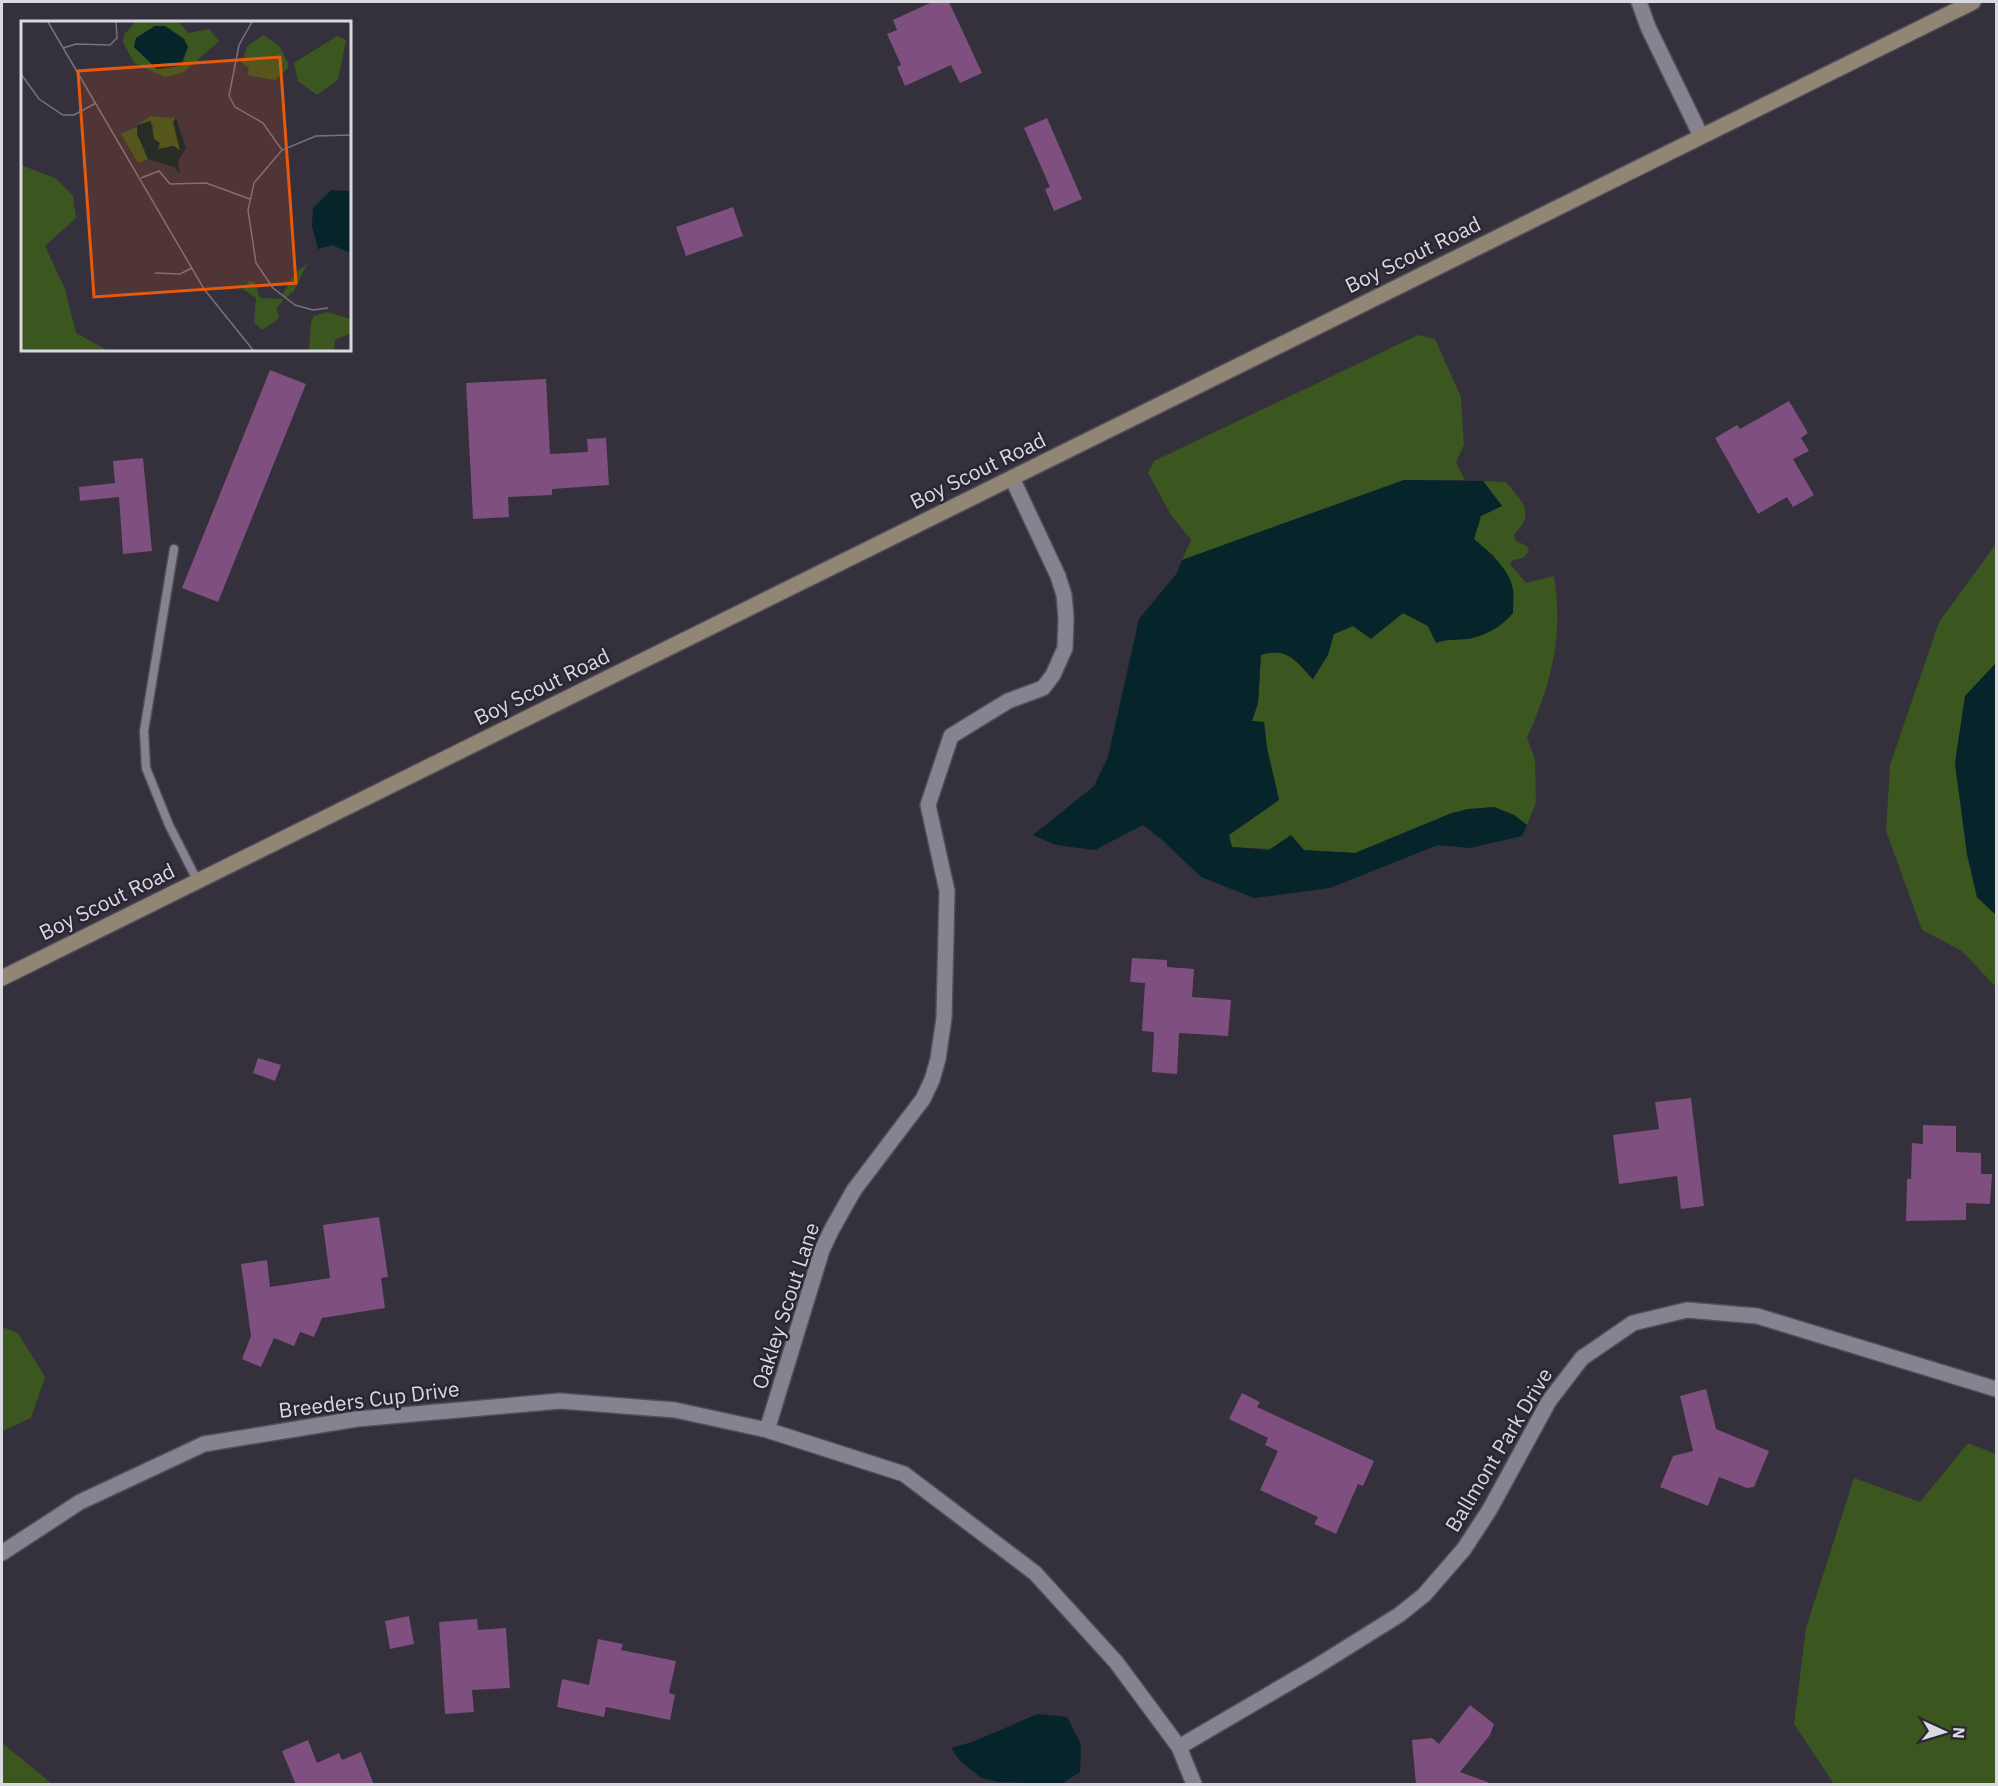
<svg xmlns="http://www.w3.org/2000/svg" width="1998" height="1786" viewBox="0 0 1998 1786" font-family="'IBM Plex Sans',sans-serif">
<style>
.green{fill:#3c561f}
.water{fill:#06252b}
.building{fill:#7e4f7f}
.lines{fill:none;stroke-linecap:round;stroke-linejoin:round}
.lane-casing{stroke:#514e58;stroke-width:11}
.street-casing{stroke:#514e58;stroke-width:18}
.secondary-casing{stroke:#514e58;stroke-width:18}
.lane{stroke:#868290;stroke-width:8}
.street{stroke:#868290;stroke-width:15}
.secondary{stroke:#918676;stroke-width:15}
.labels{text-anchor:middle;stroke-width:5;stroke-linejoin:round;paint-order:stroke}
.street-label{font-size:21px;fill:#dad8e0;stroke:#2a2732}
.inset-road{fill:none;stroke:#76737e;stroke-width:1.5}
.view{fill:#e8590c;fill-opacity:0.15;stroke:#e8590c;stroke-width:3}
.inset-edge{fill:none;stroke:#dad8e0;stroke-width:3}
</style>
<rect width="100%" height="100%" fill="#34303c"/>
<path class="green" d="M 1418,335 L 1435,339 L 1461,397 L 1464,445 L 1456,462 L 1465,480 L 1404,480 L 1182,560 L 1191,540 L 1171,515 L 1148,473 L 1154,461 Z
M 1483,481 L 1506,482 C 1521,501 1537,513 1514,534 L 1516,541 L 1527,546 L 1529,551 L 1523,558 L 1513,560 L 1510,564 L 1526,583 L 1554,576 C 1564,636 1551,684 1527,738 L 1535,759 L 1536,803 L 1527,825 L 1514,815 L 1494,807 L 1452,813 L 1355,853 L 1232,847 L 1228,835 L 1279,799 L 1267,748 L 1264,722 L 1252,721 L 1258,703 L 1261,655 C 1289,647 1295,660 1313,679 L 1334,634 L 1353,626 L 1371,638 L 1403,613 L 1428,626 L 1436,643 L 1447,639 L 1473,638 L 1494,556 L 1474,539 L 1481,516 L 1502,506 Z
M 1996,544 L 1996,663 L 1965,696 L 1955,763 L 1967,854 L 1977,897 L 1996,915 L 1996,987 L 1962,951 L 1922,930 L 1886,831 L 1890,765 L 1939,622 Z
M 2,1327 L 18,1333 L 45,1377 L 31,1418 L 2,1431 Z
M 1968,1443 L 1996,1454 L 1996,1784 L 1834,1784 L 1794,1724 L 1806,1628 L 1854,1478 L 1920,1502 Z
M 2,1743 L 51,1783 L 57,1784 L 2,1784 Z"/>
<path class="water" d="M 1404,480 L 1483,481 L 1502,506 L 1481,516 L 1474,539 C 1489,552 1509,568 1513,589 C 1514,596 1513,606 1513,613 C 1503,625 1489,634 1473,638 C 1461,641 1449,638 1436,643 L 1428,626 L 1403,613 L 1371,639 L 1353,626 L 1334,634 L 1328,655 L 1313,679 C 1295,661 1289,647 1261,655 L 1258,703 L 1252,721 L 1264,722 L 1267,748 L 1279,800 L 1229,835 L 1232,847 L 1269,850 L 1291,835 L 1304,850 L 1355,853 L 1452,813 L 1468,809 L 1494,807 L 1514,815 L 1527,825 L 1522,836 L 1470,848 L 1438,845 L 1330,888 L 1254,898 L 1201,877 L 1161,839 L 1143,825 L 1095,850 L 1056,845 L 1033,835 L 1094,786 L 1108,757 L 1139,619 L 1177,573 L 1182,560 Z
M 1996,663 L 1996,915 L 1977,897 L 1967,854 L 1955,763 L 1965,696 Z
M 1038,1714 L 1067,1717 L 1081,1744 L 1080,1772 L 1061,1784 L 999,1782 L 981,1778 L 960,1761 L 951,1748 L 972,1742 Z"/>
<path class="building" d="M 932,2 L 949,2 L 982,73 L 960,83 L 951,65 L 905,86 L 897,67 L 901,65 L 887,34 L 897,30 L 893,20 Z
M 1047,118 L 1082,199 L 1054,211 L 1045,189 L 1050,187 L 1024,128 Z
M 733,207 L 743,236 L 686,256 L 676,227 Z
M 270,370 L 306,384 L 218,602 L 182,588 Z
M 546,379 L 550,454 L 588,452 L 587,439 L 606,438 L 609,485 L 552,489 L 552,495 L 508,497 L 509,517 L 473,519 L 466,383 Z
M 1789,401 L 1808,433 L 1801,438 L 1809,451 L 1793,459 L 1814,495 L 1793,507 L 1787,497 L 1758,514 L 1715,438 L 1737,425 L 1740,429 Z
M 143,458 L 152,551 L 123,554 L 119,497 L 80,501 L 79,487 L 115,483 L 113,461 Z
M 1132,958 L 1167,960 L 1167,967 L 1194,969 L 1192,997 L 1231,1000 L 1228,1036 L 1179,1033 L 1177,1074 L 1152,1072 L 1154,1032 L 1142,1031 L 1145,983 L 1130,982 Z
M 258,1058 L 281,1065 L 275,1081 L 253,1073 Z
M 1691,1098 L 1704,1206 L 1681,1209 L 1677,1176 L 1619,1184 L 1613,1135 L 1659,1129 L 1655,1102 Z
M 1923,1125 L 1956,1126 L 1956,1152 L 1981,1153 L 1981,1174 L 1992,1174 L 1990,1204 L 1966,1203 L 1966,1220 L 1906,1221 L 1907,1179 L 1911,1179 L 1912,1143 L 1923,1144 Z
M 379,1217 L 388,1277 L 381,1278 L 385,1308 L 322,1318 L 314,1337 L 300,1332 L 294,1346 L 274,1338 L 261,1367 L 242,1359 L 251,1336 L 241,1264 L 267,1260 L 270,1287 L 330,1278 L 323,1225 Z
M 1706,1389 L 1716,1429 L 1769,1451 L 1754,1487 L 1747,1488 L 1719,1477 L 1708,1506 L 1660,1487 L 1673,1456 L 1693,1451 L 1680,1396 Z
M 1242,1393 L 1260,1402 L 1257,1407 L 1374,1461 L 1363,1486 L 1358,1484 L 1336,1534 L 1314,1524 L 1318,1517 L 1260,1490 L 1278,1451 L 1265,1445 L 1268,1438 L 1229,1419 Z
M 409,1616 L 414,1644 L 390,1649 L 385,1621 Z
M 477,1619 L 478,1630 L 506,1628 L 510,1688 L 472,1690 L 474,1712 L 445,1714 L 439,1622 Z
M 598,1639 L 623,1644 L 621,1650 L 676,1661 L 669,1693 L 675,1695 L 670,1720 L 606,1707 L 604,1717 L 557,1707 L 562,1679 L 589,1685 Z
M 1470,1705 L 1494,1724 L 1490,1735 L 1460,1772 L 1490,1783 L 1489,1785 L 1416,1785 L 1412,1740 L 1432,1738 L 1439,1744 Z
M 308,1740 L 317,1763 L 339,1753 L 342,1760 L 361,1752 L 374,1785 L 296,1785 L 282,1751 Z"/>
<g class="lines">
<defs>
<path id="lane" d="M 174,549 L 144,731 L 146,768 L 169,825 L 197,880"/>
<path id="street" d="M 1639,2 L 1648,27 L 1701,136
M 767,1430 L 822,1250 L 832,1229 L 854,1190 L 923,1099 L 932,1080 L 938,1059 L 944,1018 L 947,891 L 928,805 L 951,736 L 1008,701 L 1043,688 L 1053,675 L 1065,648 L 1066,617 L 1064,595 L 1058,576 L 1012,478
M 2,1553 L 80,1502 L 204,1444 L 357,1419 L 560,1401 L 675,1410 L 767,1430 L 904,1474 L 1035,1573 L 1116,1662 L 1179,1747 L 1194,1784
M 1179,1747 L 1314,1668 L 1399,1615 L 1424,1595 L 1464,1549 L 1490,1509 L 1549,1401 L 1582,1358 L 1633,1323 L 1687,1310 L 1757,1316 L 1996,1389"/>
<path id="secondary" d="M 2,978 L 1973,2"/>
</defs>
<use href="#lane" class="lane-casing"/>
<use href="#street" class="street-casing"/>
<use href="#secondary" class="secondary-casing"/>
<use href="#lane" class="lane"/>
<use href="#street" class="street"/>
<use href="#secondary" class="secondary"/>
</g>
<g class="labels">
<g class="street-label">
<text transform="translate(1413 255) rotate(-26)" y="7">Boy Scout Road</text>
<text transform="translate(978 471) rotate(-26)" y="7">Boy Scout Road</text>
<text transform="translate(542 687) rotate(-26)" y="7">Boy Scout Road</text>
<text transform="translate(107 902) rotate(-26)" y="7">Boy Scout Road</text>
<text transform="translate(786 1306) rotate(-72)" y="7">Oakley Scout Lane</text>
<text transform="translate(369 1400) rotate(-7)" y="7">Breeders Cup Drive</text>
<text transform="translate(1499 1450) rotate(-59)" y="7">Ballmont Park Drive</text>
</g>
</g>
<g transform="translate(21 21)">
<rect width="330" height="330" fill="#34303c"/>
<path d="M 114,1 L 158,1 L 167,12 L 188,8 L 198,20 L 163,51 L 144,56 L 113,42 L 102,21 L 103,14 ZM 134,5 L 144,5 L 163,18 L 167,26 L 162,42 L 136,48 L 113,26 L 115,17 ZM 243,14 L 258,25 L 267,42 L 267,47 L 254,59 L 226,54 L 228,47 L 221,42 L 226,25 ZM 316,15 L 325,19 L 317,59 L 296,74 L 277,60 L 273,42 ZM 129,95 L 154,97 L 159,130 L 153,125 L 137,128 L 131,112 L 133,104 L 116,104 ZM 116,106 L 127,138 L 117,142 L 100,113 ZM 0,144 L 34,157 L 52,175 L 55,197 L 24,225 L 44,268 L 55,312 L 86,329 L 0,329 ZM 286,243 L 273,270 L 265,277 L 261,274 L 275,251 ZM 228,260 L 233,261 L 239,277 L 263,278 L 255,288 L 258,294 L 256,299 L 241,309 L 233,301 L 235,277 L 222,268 ZM 306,291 L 330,298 L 330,312 L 314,319 L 313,329 L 288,329 L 290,301 L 293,295 Z" fill="#3c561f" fill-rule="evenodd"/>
<path d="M 134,5 L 144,5 L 163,18 L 167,26 L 159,45 L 136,48 L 113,26 L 115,17 ZM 155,97 L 165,127 L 157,140 L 159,153 L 153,146 L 127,138 L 116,113 L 116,104 L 130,100 L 133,118 L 139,122 L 137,128 L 153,125 L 159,130 L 152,101 ZM 310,169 L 330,170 L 330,232 L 311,224 L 297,228 L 291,205 L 292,187 Z" fill="#06252b"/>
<path class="inset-road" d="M 27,1 L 183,268 L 232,329M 231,1 L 218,24 L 208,75 L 214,86 L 242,102 L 261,129M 42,27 L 55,23 L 89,24 L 96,17 L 95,1M 0,53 L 18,78 L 42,94 L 53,94 L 75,82M 120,157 L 138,150 L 149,163 L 185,162 L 229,178M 134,252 L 159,253 L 171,247M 307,287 L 292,289 L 274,284 L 252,267 L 235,242 L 227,189 L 233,162 L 261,129 L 295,115 L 330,114"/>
<path class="view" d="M 259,36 L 275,262 L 73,276 L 57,50 Z"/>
<rect width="330" height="330" class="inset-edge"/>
</g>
<rect width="1998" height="1786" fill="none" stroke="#dad8e0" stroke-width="6"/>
<g transform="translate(1944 1732) rotate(94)" stroke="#2a2732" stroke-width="4.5" paint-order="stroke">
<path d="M0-4.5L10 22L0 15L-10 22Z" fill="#dad8e0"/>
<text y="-9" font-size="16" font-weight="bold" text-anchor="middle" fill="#dad8e0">N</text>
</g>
</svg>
